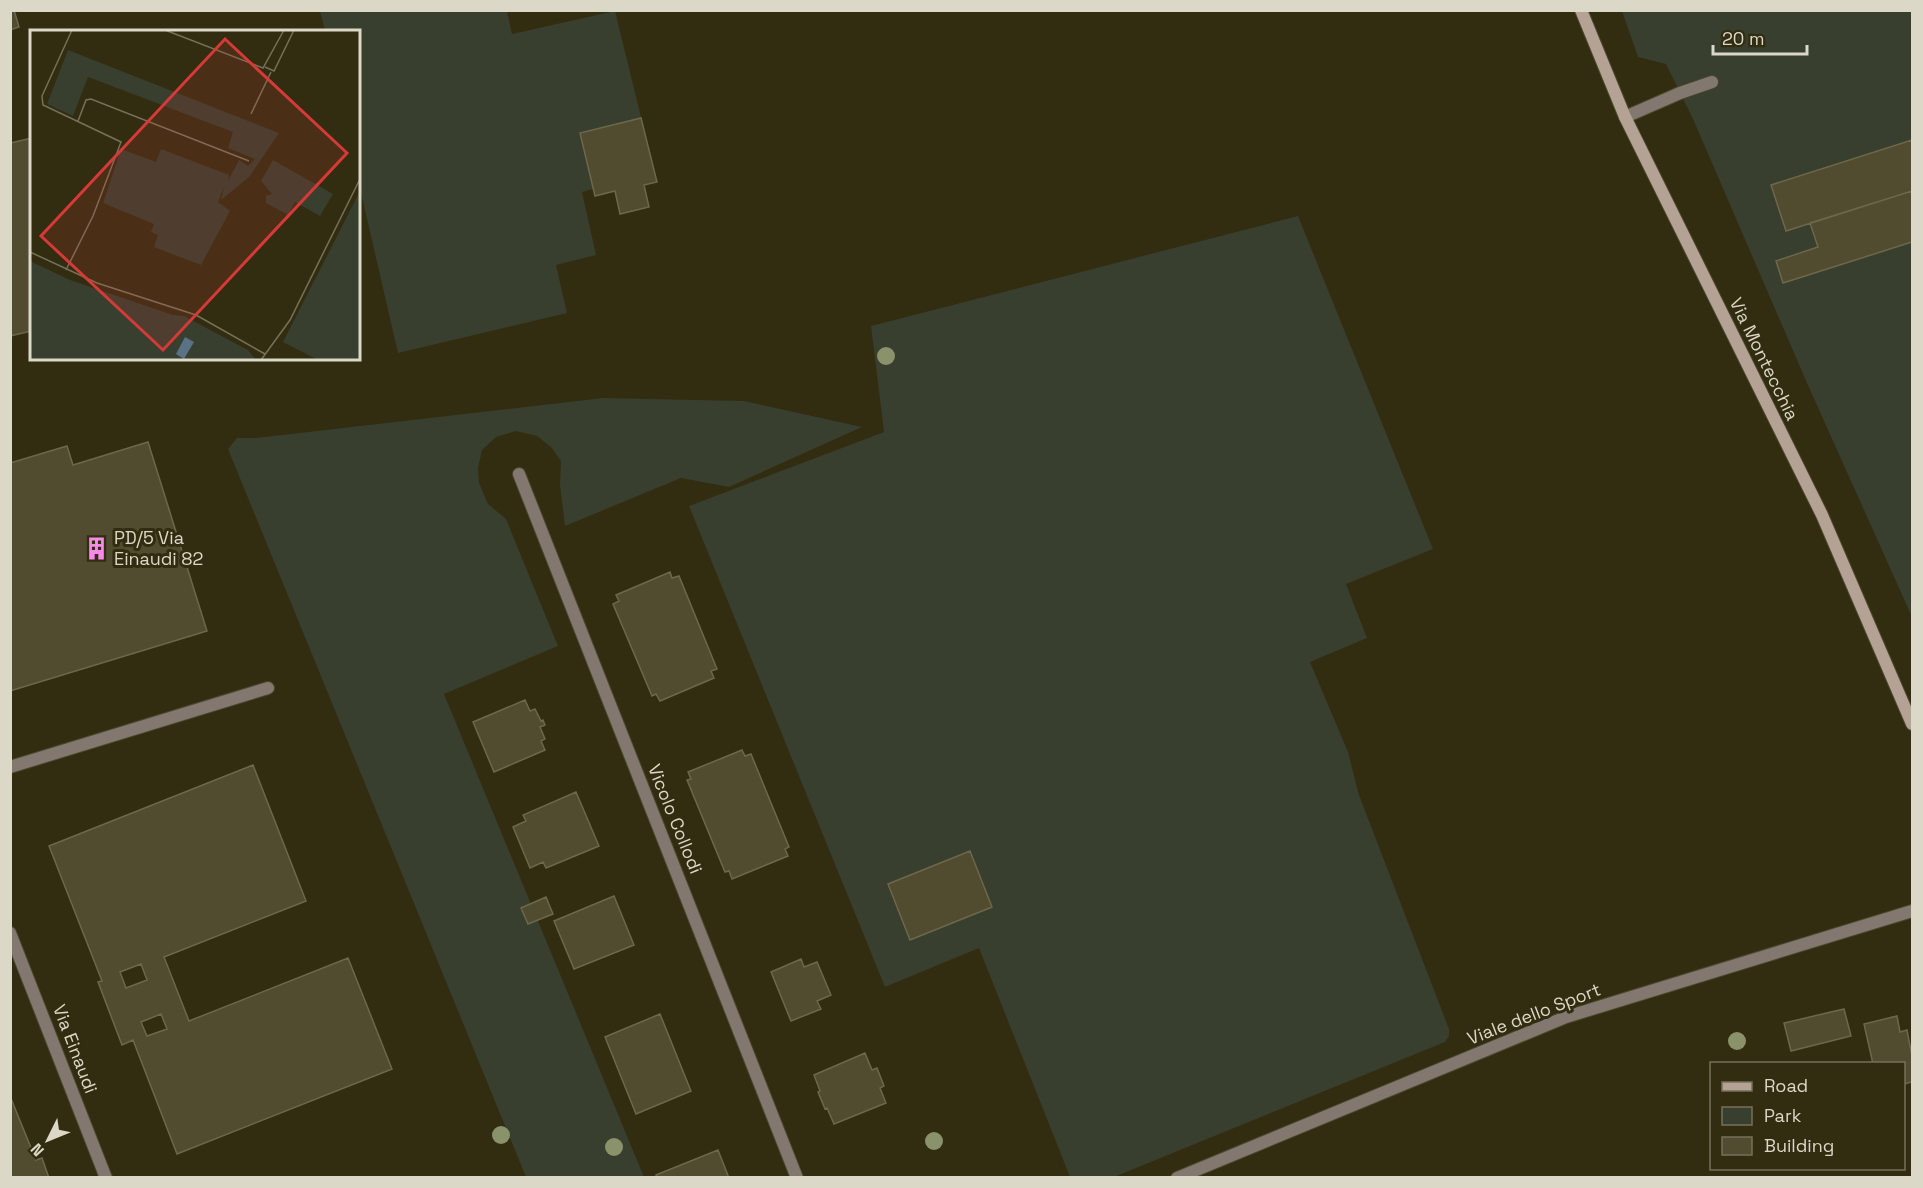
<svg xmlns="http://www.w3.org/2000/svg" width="1923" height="1188" viewBox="0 0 1923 1188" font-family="'Space Grotesk',sans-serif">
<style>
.green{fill:#383f2e}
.building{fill:#514c30;stroke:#6d684a;stroke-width:1.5;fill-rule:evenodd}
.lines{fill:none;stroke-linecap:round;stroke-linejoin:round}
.lane-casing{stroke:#4d482d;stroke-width:14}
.street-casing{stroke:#4d482d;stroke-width:14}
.secondary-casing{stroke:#4d482d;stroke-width:14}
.lane{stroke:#83786f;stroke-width:12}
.street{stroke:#83786f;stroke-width:12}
.secondary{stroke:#b4a395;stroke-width:12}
.tree{fill:#89926a}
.labels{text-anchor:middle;stroke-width:6;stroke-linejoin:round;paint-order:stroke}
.street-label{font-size:18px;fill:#dbd8c7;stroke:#322c10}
.poi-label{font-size:18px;fill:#dbd8c7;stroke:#322c10;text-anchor:start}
.inset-road{fill:none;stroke:#767159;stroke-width:1.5}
.view{fill:#d63a38;fill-opacity:0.15;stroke:#d63a38;stroke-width:3}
.inset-edge{fill:none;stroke:#dbd8c7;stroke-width:3}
</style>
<rect width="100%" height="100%" fill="#322c10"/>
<path class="green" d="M 320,11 L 507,11 L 512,34 L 615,11 L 657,182 L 644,185 L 649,207 L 620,214 L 615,191 L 595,196 L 593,189 L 582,192 L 596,255 L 556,265 L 567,313 L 398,353 L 359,184 L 358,32 L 325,31 Z
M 1622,11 L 1912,11 L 1912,617 L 1807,383 L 1693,119 L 1666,64 L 1638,57 Z
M 1298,216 L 1433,549 L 1346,584 L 1367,638 L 1310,662 L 1348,752 L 1359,795 L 1449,1029 L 1449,1036 L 1445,1042 L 1114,1177 L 1070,1177 L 979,948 L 885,987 L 689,506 L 884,432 L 871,326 Z
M 603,398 L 744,401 L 862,427 L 729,487 L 681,478 L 565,526 L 560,485 L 561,461 L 551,447 L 537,436 L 516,431 L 496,437 L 482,450 L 478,468 L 479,483 L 488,504 L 506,519 L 558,646 L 444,694 L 644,1177 L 526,1177 L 228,449 L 237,438 L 256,438 Z"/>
<path class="building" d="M 10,10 L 14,10 L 19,27 L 10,30 Z
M 641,118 L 657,182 L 644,185 L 649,207 L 620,214 L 615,191 L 595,196 L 580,133 Z
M 32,138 L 32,331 L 10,336 L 10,143 Z
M 1912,140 L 1912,191 L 1786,231 L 1771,185 Z
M 1912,191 L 1912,242 L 1783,283 L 1776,261 L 1818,247 L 1810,223 Z
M 148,442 L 207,631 L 10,691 L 10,463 L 67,446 L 73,465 Z
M 670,572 L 672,578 L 679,576 L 717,669 L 711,671 L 714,678 L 660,701 L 656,694 L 652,696 L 613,604 L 619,601 L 616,595 Z
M 525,700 L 530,711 L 535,709 L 541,721 L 543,720 L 545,725 L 540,727 L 545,739 L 541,741 L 545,750 L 494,772 L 473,722 Z
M 742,750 L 745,756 L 751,754 L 789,847 L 785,849 L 788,856 L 732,879 L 729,871 L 725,872 L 687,780 L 691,779 L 688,772 Z
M 253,765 L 306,901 L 164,957 L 189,1021 L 348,958 L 392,1069 L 177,1154 L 133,1040 L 122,1045 L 98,982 L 102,981 L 49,846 ZM 141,964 L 147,980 L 126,988 L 120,972 ZM 161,1014 L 167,1029 L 147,1036 L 141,1022 Z
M 576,792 L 599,846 L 546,868 L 543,862 L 530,868 L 513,827 L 526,821 L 523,815 Z
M 970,851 L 992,907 L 910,940 L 888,884 Z
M 614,896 L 634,945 L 574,969 L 554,921 Z
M 546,897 L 553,914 L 528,924 L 521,908 Z
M 801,959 L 804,967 L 817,962 L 831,995 L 817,1001 L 821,1009 L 791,1021 L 771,972 Z
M 1844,1009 L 1851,1036 L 1791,1051 L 1784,1023 Z
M 660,1014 L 691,1091 L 636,1114 L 605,1037 Z
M 1897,1016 L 1900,1032 L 1907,1030 L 1912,1056 L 1912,1082 L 1904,1084 L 1904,1064 L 1873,1064 L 1864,1024 Z
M 865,1053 L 872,1070 L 877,1068 L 884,1086 L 880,1088 L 886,1103 L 834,1124 L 827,1108 L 825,1109 L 818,1092 L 820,1091 L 814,1075 Z
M 10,1096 L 36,1160 L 42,1158 L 49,1178 L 10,1178 Z
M 718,1150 L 729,1178 L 657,1178 L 656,1175 Z"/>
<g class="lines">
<defs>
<path id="lane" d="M 1625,117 L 1680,93 L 1712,82
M 10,767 L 268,688"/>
<path id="street" d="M 519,474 L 797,1178
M 10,933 L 106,1178
M 1177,1178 L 1566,1017 L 1912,911"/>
<path id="secondary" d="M 1581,10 L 1625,117 L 1822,515 L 1912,724"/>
</defs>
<use href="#lane" class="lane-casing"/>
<use href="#street" class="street-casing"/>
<use href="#secondary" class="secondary-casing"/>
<use href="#lane" class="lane"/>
<use href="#street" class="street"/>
<use href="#secondary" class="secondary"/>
</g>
<g class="tree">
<circle cx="886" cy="356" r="9"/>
<circle cx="1737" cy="1041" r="9"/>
<circle cx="501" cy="1135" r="9"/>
<circle cx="934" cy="1141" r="9"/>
<circle cx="614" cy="1147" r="9"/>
</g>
<defs>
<symbol id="building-bare" viewBox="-9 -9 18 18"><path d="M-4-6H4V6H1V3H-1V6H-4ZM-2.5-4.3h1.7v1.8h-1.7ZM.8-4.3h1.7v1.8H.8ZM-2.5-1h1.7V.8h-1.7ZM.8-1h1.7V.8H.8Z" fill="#f888ea" stroke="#322c10" stroke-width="2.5" paint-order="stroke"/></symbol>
</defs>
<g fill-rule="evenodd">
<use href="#building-bare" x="80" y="532" width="33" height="33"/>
</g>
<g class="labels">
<g class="street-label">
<text transform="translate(1764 359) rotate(64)" y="6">Via Montecchia</text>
<text transform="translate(675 819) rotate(68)" y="6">Vicolo Collodi</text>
<text transform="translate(1534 1014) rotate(-21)" y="6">Viale dello Sport</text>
<text transform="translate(75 1049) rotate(69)" y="6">Via Einaudi</text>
</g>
<g class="poi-label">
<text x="114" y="544">PD/5 Via<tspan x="114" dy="21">Einaudi 82</tspan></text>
</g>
</g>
<g transform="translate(30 30)">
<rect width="330" height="330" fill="#322c10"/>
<path d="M 38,20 L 249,103 L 219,147 L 191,170 L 194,157 L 188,172 L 200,181 L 171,235 L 124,217 L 128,205 L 121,202 L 124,194 L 73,173 L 91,119 L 126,132 L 131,119 L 199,145 L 198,151 L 209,130 L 218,136 L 225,129 L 198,118 L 203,102 L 58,47 L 43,86 L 17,74 ZM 243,130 L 303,164 L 290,186 L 265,172 L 258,185 L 236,173 L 236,166 L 242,164 L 231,151 ZM 330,161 L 330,330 L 288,330 L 253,312 ZM 0,231 L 40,250 L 143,285 L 154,286 L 218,320 L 226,330 L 0,330 Z" fill="#383f2e"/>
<path d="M 155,307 L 164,312 L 154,329 L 146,324 Z" fill="#597285"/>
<path class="inset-road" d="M 135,0 L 233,38 L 254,0M 235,37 L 244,41 L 264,0M 221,84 L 241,42M 48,91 L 56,70 L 61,69 L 219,131M 0,222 L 67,253 L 166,285 L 235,324M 36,240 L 63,186 L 91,112 L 13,75 L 12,66 L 42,0M 231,330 L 260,290 L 330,149"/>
<path class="view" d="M 195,9 L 317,123 L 133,320 L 11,206 Z"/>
<rect width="330" height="330" class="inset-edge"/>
</g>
<rect width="1923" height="1188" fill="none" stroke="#dbd8c7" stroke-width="24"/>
<rect x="1710" y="1062" width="195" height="108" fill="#322c10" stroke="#767159" stroke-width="1.5"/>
<rect x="1722" y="1082" width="30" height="9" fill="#b4a395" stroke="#767159" stroke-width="1.5"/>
<text x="1764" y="1092" font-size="18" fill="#dbd8c7">Road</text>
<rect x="1722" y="1107" width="30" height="18" fill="#383f2e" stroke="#767159" stroke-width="1.5"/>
<text x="1764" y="1122" font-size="18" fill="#dbd8c7">Park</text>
<rect x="1722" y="1137" width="30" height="18" fill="#514c30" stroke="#767159" stroke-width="1.5"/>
<text x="1764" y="1152" font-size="18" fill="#dbd8c7">Building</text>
<g transform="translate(48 1140) rotate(227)" stroke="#322c10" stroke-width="4.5" paint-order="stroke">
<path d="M0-4.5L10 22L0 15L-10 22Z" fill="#dbd8c7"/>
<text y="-9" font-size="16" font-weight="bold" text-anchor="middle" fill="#dbd8c7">N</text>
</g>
<path d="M1713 45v9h94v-9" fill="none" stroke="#dbd8c7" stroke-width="3"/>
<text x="1722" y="45" font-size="18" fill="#dbd8c7" stroke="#322c10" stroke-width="4.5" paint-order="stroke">20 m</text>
</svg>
